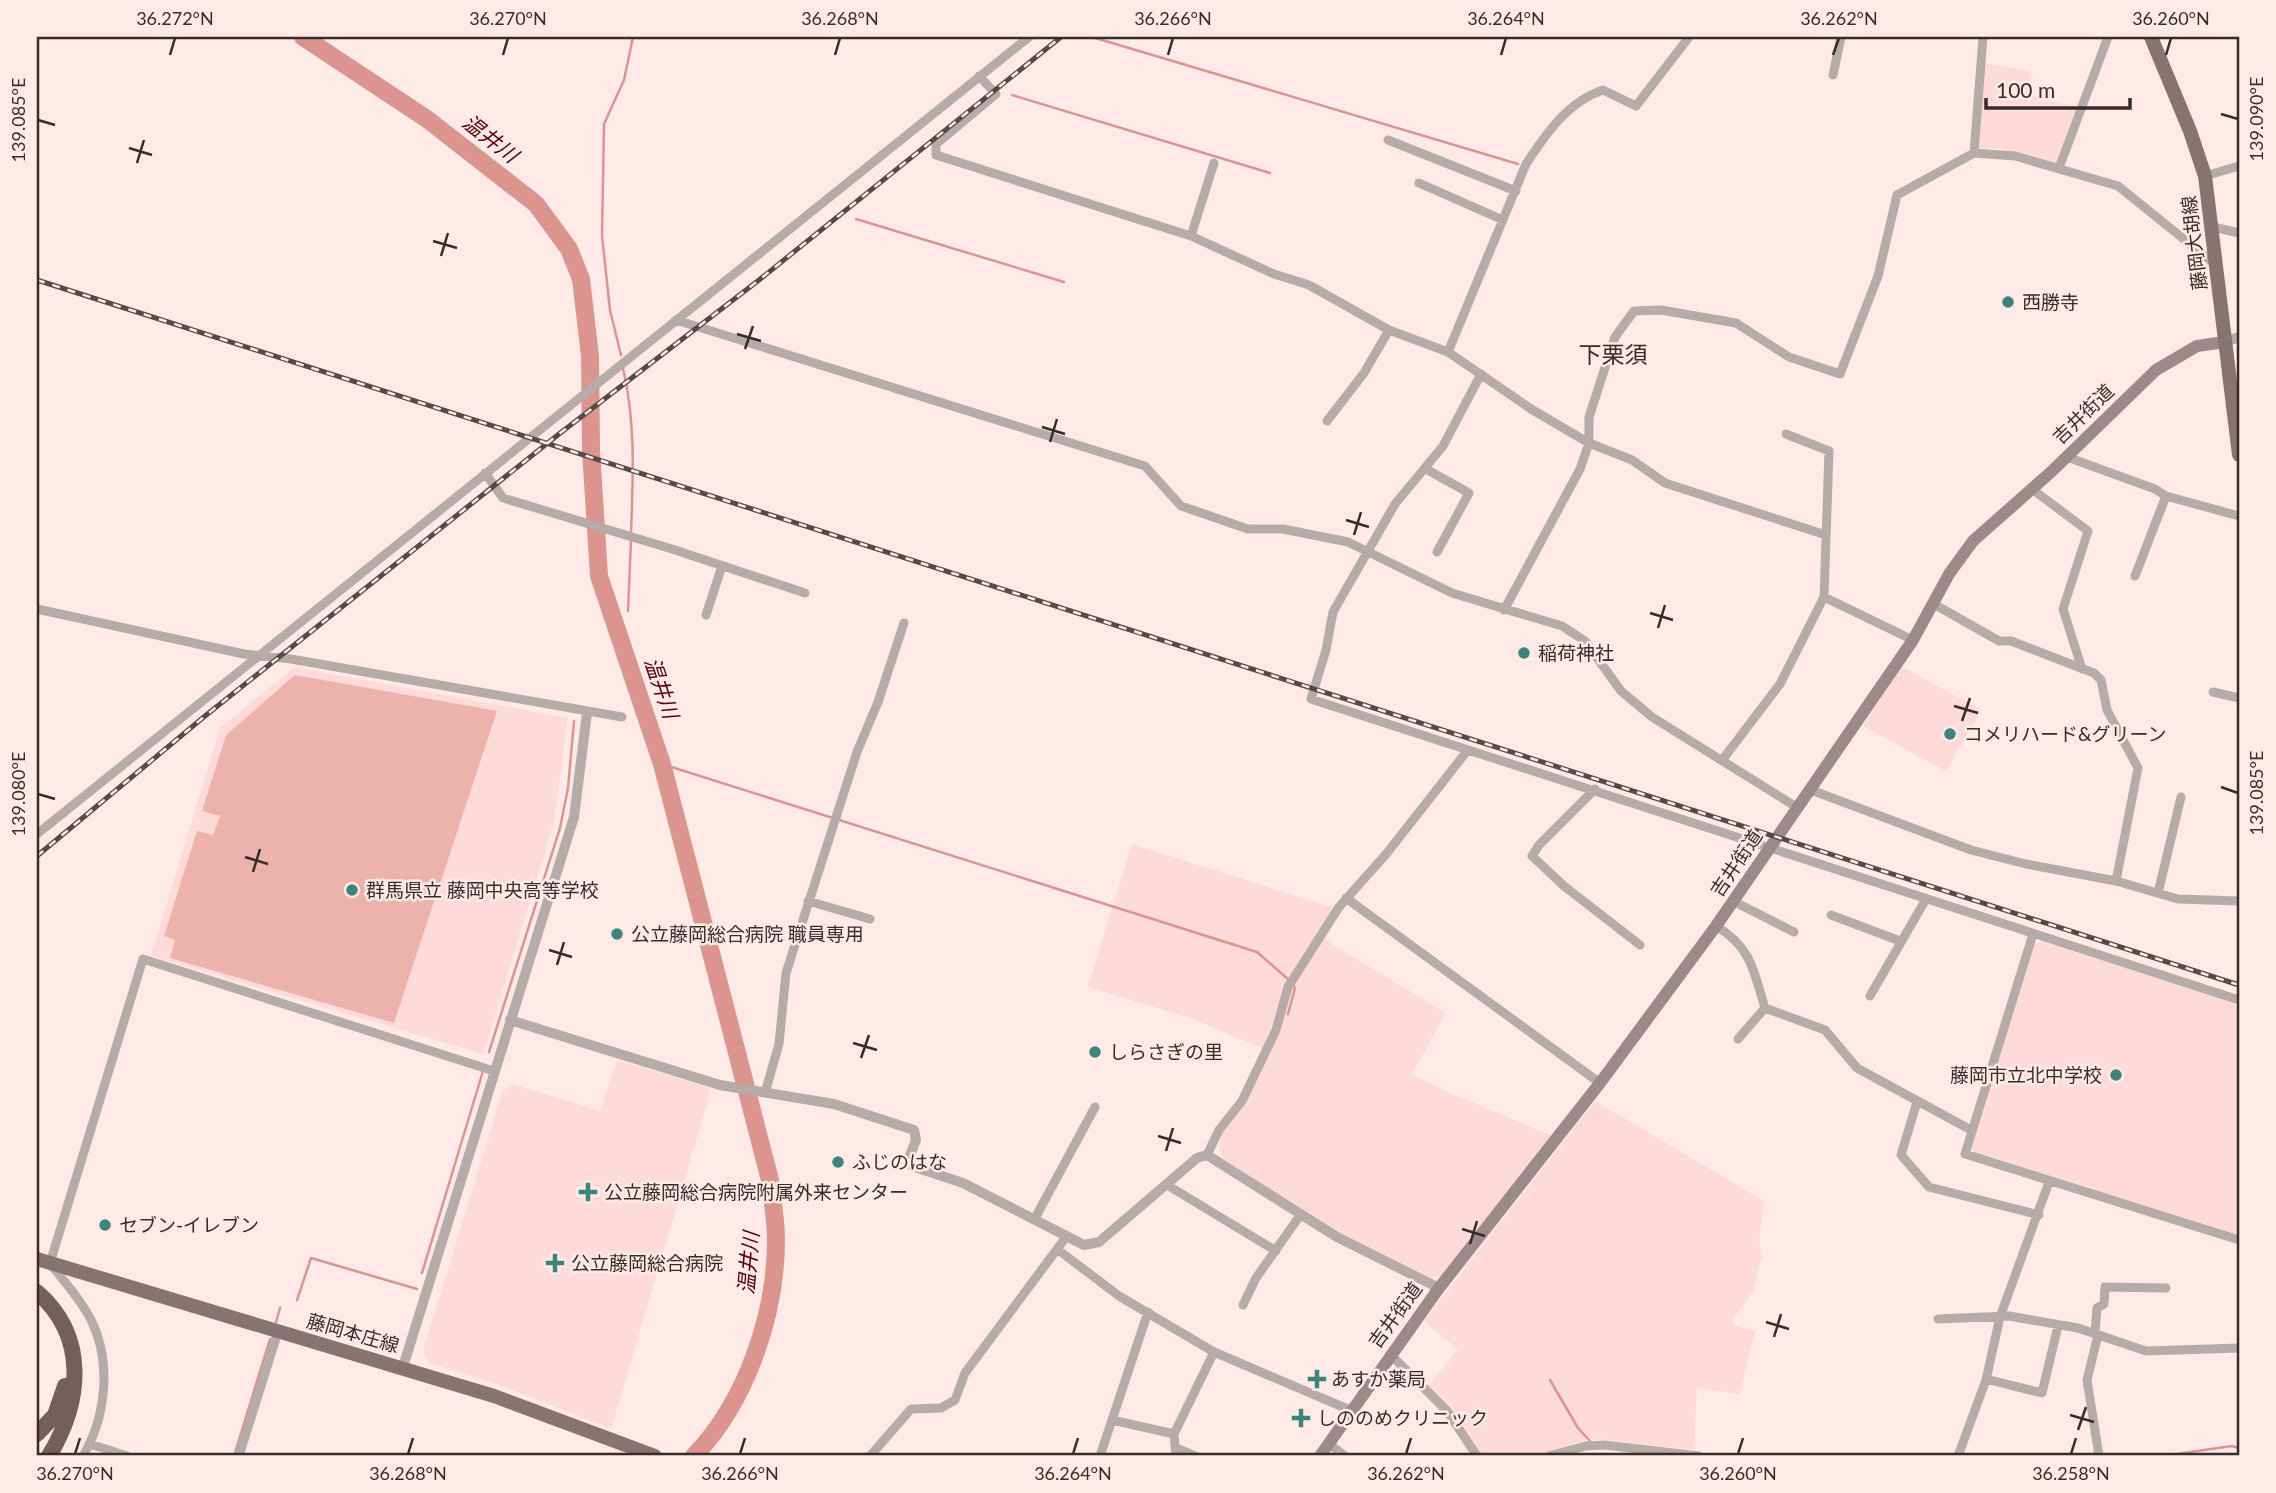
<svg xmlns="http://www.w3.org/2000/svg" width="2276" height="1493" viewBox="0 0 2276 1493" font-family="Lato,'Noto Sans JP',sans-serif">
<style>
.built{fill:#fedbd8}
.green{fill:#eeb2ad}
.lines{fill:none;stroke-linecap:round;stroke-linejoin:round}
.stream{stroke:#dc948f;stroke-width:2.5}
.river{stroke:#dc948f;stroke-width:18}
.minor{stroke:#b7abaa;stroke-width:9}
.tertiary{stroke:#b7abaa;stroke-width:10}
.secondary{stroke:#9b8a89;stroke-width:12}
.primary{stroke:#877371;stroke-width:14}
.motorway{stroke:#755f5d;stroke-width:16}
.rail-casing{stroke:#564a49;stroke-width:5}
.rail{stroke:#ffeae7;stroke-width:2.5;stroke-dasharray:8;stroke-linecap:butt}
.ticks{fill:none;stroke:#362c2b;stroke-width:2.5}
.poi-dot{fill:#3e847c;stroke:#ffeae7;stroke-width:2.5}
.labels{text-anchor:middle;stroke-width:5;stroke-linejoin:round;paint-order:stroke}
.street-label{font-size:19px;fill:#362c2b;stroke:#ffeae7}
.poi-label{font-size:19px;fill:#362c2b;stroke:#ffeae7;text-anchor:start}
.water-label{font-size:21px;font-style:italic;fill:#560007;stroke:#ffeae7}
.quarter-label{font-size:23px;fill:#3c2927;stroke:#ffeae7}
.neatline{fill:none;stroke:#362c2b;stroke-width:2.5}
.ticks-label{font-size:18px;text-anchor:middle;fill:#362c2b}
</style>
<rect width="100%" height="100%" fill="#ffeae7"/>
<path class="built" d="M 1984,63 L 2031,71 L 2026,95 L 2076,107 L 2057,164 L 2002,149 L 1977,148 Z
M 1901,666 L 1982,710 L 1946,771 L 1863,726 Z
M 295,667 L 568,718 L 554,823 L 483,1054 L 151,956 L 220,728 Z
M 1132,844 L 1334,908 L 1286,983 L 1264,1049 L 1193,1019 L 1088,987 Z
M 1323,939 L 1446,1013 L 1412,1074 L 1445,1091 L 1553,1136 L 1442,1276 L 1431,1278 L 1340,1233 L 1222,1158 L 1219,1147 L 1222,1133 L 1245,1102 L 1283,1022 L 1283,1012 L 1291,990 Z
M 2042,941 L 2239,1004 L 2239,1237 L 1978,1155 L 1970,1147 L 2035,944 Z
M 622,1061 L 708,1087 L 710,1093 L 611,1429 L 497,1384 L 429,1363 L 423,1351 L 503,1090 L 512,1084 L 600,1111 L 616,1062 Z
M 1595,1101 L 1764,1201 L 1759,1240 L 1762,1256 L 1753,1291 L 1732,1321 L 1736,1326 L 1755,1331 L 1740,1394 L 1697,1388 L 1694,1450 L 1596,1439 L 1537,1456 L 1481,1456 L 1428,1386 L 1458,1350 L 1424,1321 Z"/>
<path class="green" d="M 295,675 L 497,711 L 394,1023 L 170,958 L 175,940 L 164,936 L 197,831 L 213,835 L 220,816 L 202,811 L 226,735 Z"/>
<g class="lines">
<path class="stream" d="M 1092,37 L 1518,164
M 1012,95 L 1270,173
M 856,219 L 1064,282
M 621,355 L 610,310 L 602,236 L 604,124 L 624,80 L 633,37
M 623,368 C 636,424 633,477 631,534
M 628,611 L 631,541
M 662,764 L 1257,952 L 1289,980
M 1288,1014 L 1295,988 L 1293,985
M 489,1052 L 560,828 L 568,788 L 574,721
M 422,1273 L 483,1071
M 297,1300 L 311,1258 L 417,1289
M 276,1322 L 280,1308
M 1550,1380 L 1578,1428 L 1590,1441
M 1639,1454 L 1654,1456
M 234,1456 L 270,1339
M 2163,1456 L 2232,1446 L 2239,1448"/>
<path class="river" d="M 303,37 L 427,119 L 536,204 L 569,249 L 581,279 L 590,356 L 591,451 L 599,576 L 662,764 L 770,1180 C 772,1199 776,1219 776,1239 C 776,1314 747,1401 694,1456"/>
<path class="minor" d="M 1833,75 L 1841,37
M 979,76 L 996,94 L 936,144 L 936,155 L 1191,236 L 1274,274 L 1309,285 L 1389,330 L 1448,352 L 1531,409 L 1589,443 L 1632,460 L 1665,483 L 1826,535
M 1388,140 L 1516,191
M 1974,153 L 1983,37
M 2059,168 L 2108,37
M 2205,176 L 2239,166
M 1419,183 L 1503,220
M 2213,227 L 2239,233
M 1191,236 L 1214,163
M 676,320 L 1145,466 L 1181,506 L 1248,529 L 1283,529 L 1348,542 L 1452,593 L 1562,626 L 1585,641 L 1621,691 L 1652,717 L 1798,808
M 1448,352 L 1526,164 C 1546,134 1567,102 1603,90 L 1636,106 L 1689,37
M 1481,374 L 1443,446 L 1395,504 L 1333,612 L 1326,650 L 1311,699 L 2239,1000
M 1327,421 L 1364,373 L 1389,330
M 2067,457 L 2155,489 L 2166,496 L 2239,516
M 1426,469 L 1469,493 L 1437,552
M 485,473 L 503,498 L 672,549 L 805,593
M 2032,489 L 2088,531 L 2063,609 L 2082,669
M 2135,576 L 2166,496
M 1824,597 L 1913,640
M 1932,603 L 1999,641 L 2011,641 L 2094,673 L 2101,680 L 2107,710 L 2138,768 L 2116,881
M 37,609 L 244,654 L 291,659 L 622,717
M 1504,610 L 1580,469 L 1589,443 L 1589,417 L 1615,337 L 1634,311 L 1661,310 L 1736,323 L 1789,357 L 1840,374 L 1878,276 L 1897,195 L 1974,153 L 2015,156 L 2118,186 L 2216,265
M 706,615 L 722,566
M 2213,692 L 2239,698
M 1723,759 L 1780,684 L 1824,597 L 1829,451 L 1786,434
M 1595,789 L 1539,845 L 1532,856 L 1564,886 L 1640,945
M 1811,790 L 1971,850 L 2026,864 L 2116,881 L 2178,899 L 2239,901
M 37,834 L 1029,37
M 2158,893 L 2181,797
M 1346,898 L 1600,1083
M 808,901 L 870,919
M 1733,901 L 1794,932
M 1831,915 L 1900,941
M 1716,926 C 1752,948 1753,970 1765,1008 L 1825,1030 L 1857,1068 L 1971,1130
M 2033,934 L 1965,1154 L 2239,1240
M 1870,996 L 1926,899
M 1738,1039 L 1765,1008
M 765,1093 L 779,1044 L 786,973 L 857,752 L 878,702 L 904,623
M 1917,1102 L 1901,1155 L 1929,1187 L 2039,1215
M 1207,1155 L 1219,1130 L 1242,1101 L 1276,1030 L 1288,987 L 1339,907 L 1387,853 L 1467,751
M 1167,1185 L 1276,1251
M 1034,1220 L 1095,1107
M 1057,1249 L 1119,1296 L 1214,1352 L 1350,1410
M 1243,1305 L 1256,1278 L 1301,1214
M 1938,1319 L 2009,1316 L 2078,1328 L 2146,1351 L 2239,1348
M 2095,1333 L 2097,1308 L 2104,1304 L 2105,1287 L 2166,1288
M 2098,1335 L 2087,1380 L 2099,1456
M 1390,1354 L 1447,1411 L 1477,1456
M 1986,1379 L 2042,1393 L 2058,1326
M 1112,1420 L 1174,1434
M 1328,1443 L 1345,1456
M 90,1444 L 127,1456
M 1176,1448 L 1195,1456
M 83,1456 C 106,1417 112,1362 91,1320 C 81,1299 64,1282 50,1263 L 143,959 L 494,1071
M 239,1456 L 278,1332
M 870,1456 L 911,1409 L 941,1408 L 955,1400 L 965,1373 L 1066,1237
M 1100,1456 L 1148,1312
M 1176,1456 L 1174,1434 L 1214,1352
M 1549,1456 L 1586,1446 L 1604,1445 L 1699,1456
M 1958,1456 L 1986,1380 L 2000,1317 L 2049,1182"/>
<path class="tertiary" d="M 2225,342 L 2239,337
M 510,1020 L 720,1085 L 834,1104 L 914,1130 L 916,1140 L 909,1158 L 912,1166 L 963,1183 L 1084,1245 L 1099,1242 L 1197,1158 L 1207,1155 L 1337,1237 L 1439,1288
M 403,1367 L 574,817 L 587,713"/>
<path class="secondary" d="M 1320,1456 L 1439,1288 L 1600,1083 L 1716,926 L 1913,640 L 1949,574 L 1973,541 L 2051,472 L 2156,370 L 2197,346 L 2225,342"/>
<path class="primary" d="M 2151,37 L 2190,131 L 2205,176 L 2239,455
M 37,1259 L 494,1396 L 655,1456"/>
<path class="motorway" d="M 37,1292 C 89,1337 81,1403 49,1456
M 37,1434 L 55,1415 L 65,1386"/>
<defs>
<path id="rail" d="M 37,280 L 2239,985
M 37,856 L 205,716 L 559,434 L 759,280 L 1061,37"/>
</defs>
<use href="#rail" class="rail-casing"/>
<use href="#rail" class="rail"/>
</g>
<path class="ticks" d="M 170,55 L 175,38M 503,55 L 508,38M 835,55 L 840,38M 1168,55 L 1173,38M 1501,55 L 1506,38M 1833,55 L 1839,38M 2166,55 L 2171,38M 2221,114 L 2238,119M 38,120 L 55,125M 129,148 L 152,155M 137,163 L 144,140M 433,241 L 457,248M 441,256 L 448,233M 737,334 L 761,341M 745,349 L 753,326M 1042,427 L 1065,434M 1050,442 L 1057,419M 1346,520 L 1369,527M 1354,535 L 1361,512M 1650,613 L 1673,620M 1658,628 L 1665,605M 1954,706 L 1978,713M 1962,721 L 1970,698M 2221,787 L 2238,793M 38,794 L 55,799M 245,857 L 268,864M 253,872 L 260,849M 549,950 L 572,957M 557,965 L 564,942M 853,1043 L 877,1050M 861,1058 L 869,1035M 1158,1136 L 1181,1143M 1166,1151 L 1173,1128M 1462,1229 L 1485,1236M 1470,1244 L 1477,1221M 1766,1322 L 1789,1329M 1774,1337 L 1781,1314M 2070,1415 L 2094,1422M 2078,1430 L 2086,1407M 75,1454 L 80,1438M 408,1454 L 413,1438M 740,1454 L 745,1438M 1073,1454 L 1078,1438M 1406,1454 L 1411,1438M 1738,1454 L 1743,1438M 2071,1454 L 2076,1438"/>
<g class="poi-dot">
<circle cx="2008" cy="302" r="7"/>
<circle cx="1524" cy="653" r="7"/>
<circle cx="1950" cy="734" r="7"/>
<circle cx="352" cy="890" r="7"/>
<circle cx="617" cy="934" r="7"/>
<circle cx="1095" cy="1052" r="7"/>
<circle cx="2116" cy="1075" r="7"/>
<circle cx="838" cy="1162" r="7"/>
<path d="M584.5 1181.5h7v7h7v7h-7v7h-7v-7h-7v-7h7z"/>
<circle cx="105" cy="1225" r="7"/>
<path d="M551.5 1252.5h7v7h7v7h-7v7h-7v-7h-7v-7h7z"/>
<path d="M1313.5 1368.5h7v7h7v7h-7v7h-7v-7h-7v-7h7z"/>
<path d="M1297.5 1407.5h7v7h7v7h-7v7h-7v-7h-7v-7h7z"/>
</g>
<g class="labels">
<g class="street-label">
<text transform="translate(2194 243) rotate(-97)" y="7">藤岡大胡線</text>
<text transform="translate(2083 414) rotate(-44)" y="7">吉井街道</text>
<text transform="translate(1736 863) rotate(-56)" y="7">吉井街道</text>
<text transform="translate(1395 1315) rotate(-54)" y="7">吉井街道</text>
<text transform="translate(353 1333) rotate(16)" y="7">藤岡本庄線</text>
</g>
<g class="poi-label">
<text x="2022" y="309">西勝寺</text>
<text x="1538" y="660">稲荷神社</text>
<text x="1964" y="741">コメリハード&amp;グリーン</text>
<text x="366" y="897">群馬県立 藤岡中央高等学校</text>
<text x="631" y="941">公立藤岡総合病院 職員専用</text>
<text x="1109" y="1059">しらさぎの里</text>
<text x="2102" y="1082" text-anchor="end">藤岡市立北中学校</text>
<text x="852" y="1169">ふじのはな</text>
<text x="604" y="1199">公立藤岡総合病院附属外来センター</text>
<text x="119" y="1232">セブン-イレブン</text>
<text x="571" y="1270">公立藤岡総合病院</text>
<text x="1331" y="1386">あすか薬局</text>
<text x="1317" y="1425">しののめクリニック</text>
</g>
<g class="water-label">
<text transform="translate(490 139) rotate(38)" y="7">温井川</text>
<text transform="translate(661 688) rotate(71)" y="7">温井川</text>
<text transform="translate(749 1263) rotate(-85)" y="7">温井川</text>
</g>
<g class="quarter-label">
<text x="1613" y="363">下栗須</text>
</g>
</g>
<rect width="2276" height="1493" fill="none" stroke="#ffeae7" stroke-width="77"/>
<path d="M1986 98v10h144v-10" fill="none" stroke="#362c2b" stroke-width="3.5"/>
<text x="1996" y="98" font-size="21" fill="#362c2b" stroke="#ffeae7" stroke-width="5" paint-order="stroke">100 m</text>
<rect x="38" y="38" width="2200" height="1416" class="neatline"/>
<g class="ticks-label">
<text x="175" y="25">36.272°N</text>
<text x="508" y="25">36.270°N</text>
<text x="840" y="25">36.268°N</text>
<text x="1173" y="25">36.266°N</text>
<text x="1506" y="25">36.264°N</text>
<text x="1839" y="25">36.262°N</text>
<text x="2171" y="25">36.260°N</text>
<text transform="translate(2257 119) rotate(-90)" y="6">139.090°E</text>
<text transform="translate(19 120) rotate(-90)" y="6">139.085°E</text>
<text transform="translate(2257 793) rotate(-90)" y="6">139.085°E</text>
<text transform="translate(19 794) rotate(-90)" y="6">139.080°E</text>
<text x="75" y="1480">36.270°N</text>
<text x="408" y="1480">36.268°N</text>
<text x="740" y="1480">36.266°N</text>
<text x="1073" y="1480">36.264°N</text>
<text x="1406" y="1480">36.262°N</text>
<text x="1738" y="1480">36.260°N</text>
<text x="2071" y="1480">36.258°N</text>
</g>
</svg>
